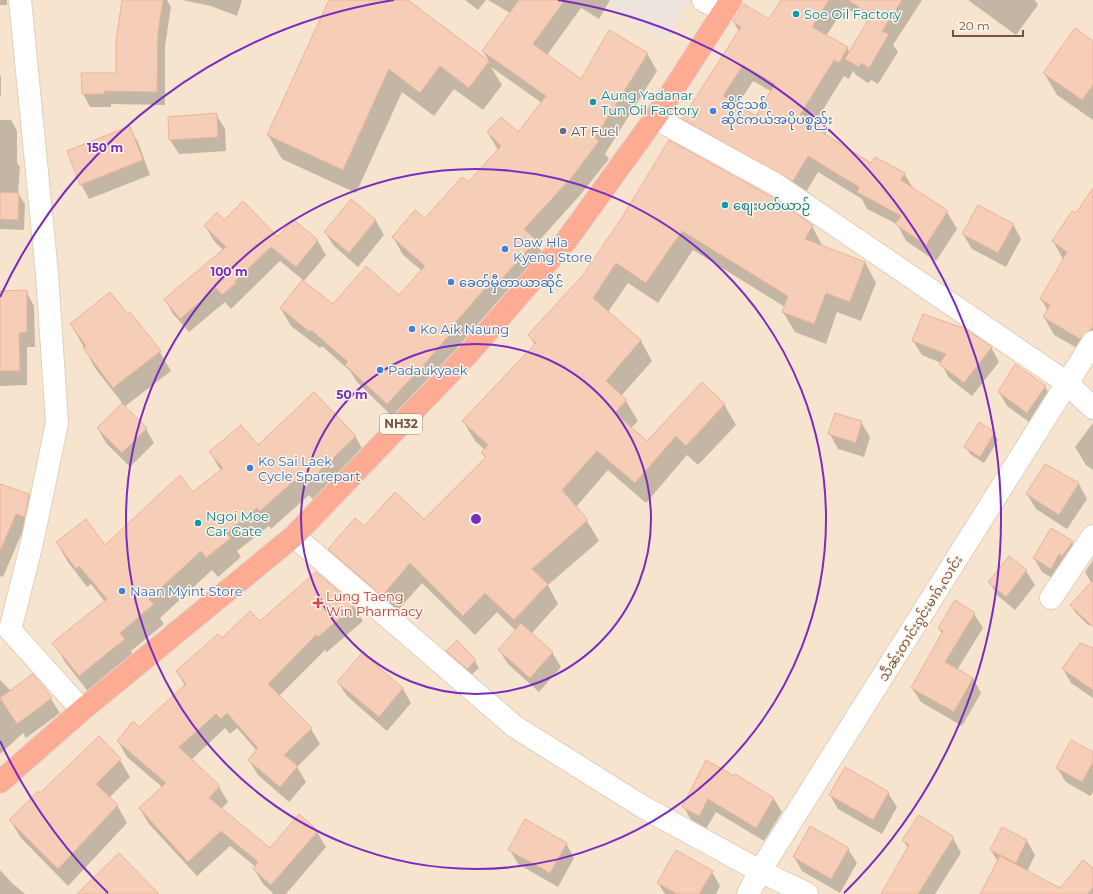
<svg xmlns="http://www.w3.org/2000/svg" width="1093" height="894" viewBox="0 0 1093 894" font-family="Montserrat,'Noto Sans Myanmar',sans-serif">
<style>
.residential{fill:#f6e4cf}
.industrial{fill:#ede4dd}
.shadow{fill:#0003;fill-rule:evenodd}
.building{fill:#f6ceb7;stroke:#eab396;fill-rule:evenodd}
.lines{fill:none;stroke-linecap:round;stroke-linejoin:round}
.street-casing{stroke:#e3cebc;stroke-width:24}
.highway-casing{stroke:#dfd6d3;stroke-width:24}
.street{stroke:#fff;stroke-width:22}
.highway{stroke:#feab93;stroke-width:22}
.ring{fill:none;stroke:#7b2cbf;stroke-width:2}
.culture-dot{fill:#0f9aa8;stroke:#fff6ea;stroke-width:1.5}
.shop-dot{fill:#3f7fe0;stroke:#fff6ea;stroke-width:1.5}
.service-dot{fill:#5c6f8a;stroke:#fff6ea;stroke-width:1.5}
.health-dot{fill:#e0444e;stroke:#fff6ea;stroke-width:1.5}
.labels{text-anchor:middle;stroke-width:3;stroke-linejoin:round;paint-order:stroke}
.shield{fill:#fff6ea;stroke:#a08677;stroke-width:1}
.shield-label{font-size:12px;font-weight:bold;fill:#785646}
.culture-label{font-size:13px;fill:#0d838f;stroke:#fff6ea;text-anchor:start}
.shop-label{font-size:13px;fill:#366cbe;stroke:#fff6ea;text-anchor:start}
.service-label{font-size:13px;fill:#4e5e75;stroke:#fff6ea;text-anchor:start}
.health-label{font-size:13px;fill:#be3a42;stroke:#fff6ea;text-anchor:start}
.street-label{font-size:13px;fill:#785646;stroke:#fff6ea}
.centre{fill:#7b2cbf;stroke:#fff6ea;stroke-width:2}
.ring-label{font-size:12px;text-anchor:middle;font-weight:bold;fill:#7b2cbf;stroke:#fff6ea;stroke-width:3;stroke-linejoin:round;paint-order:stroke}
</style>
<rect width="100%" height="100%" fill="#fef2e1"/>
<path class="residential" d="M 0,0 L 1093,0 L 1093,894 L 0,894 Z"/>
<path class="industrial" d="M 614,0 L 688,0 L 666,40 L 609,7 Z"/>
<path class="shadow" d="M 0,0 L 7,0 L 7,5 L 0,5 Z
M 123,0 L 167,0 L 171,7 L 165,46 L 165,105 L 111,104 L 111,107 L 90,107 L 83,94 L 117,74 Z
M 182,0 L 242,0 L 237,16 L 211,6 Z
M 330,0 L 394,0 L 417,8 L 490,63 L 483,51 L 510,13 L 488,0 L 610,0 L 599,19 L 581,8 L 547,55 L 582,80 L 647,53 L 657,71 L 605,154 L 609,159 L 581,194 L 537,243 L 545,258 L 510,298 L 505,293 L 457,348 L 459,352 L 397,421 L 357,382 L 350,371 L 322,346 L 320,348 L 291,326 L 281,309 L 333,305 L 399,297 L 422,271 L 403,255 L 393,237 L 425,220 L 468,183 L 498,150 L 488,133 L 518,134 L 542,103 L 491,67 L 502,85 L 483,110 L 454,89 L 434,116 L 402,92 L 356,193 L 282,159 L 268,135 Z
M 465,0 L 486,0 L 478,10 Z
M 782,0 L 922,0 L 893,45 L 898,52 L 878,84 L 871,80 L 868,83 L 856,75 L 853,71 L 849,79 L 844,76 L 814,124 L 824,130 L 828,137 L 872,165 L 904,173 L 914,190 L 947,212 L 957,229 L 936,261 L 906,241 L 897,224 L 867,209 L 862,199 L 818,172 L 803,197 L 693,135 L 683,119 L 739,32 L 734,22 L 769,20 ZM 845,7 L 868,22 L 850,53 L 847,47 L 826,36 ZM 753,81 L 772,92 L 756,117 L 737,106 Z
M 968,0 L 1035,0 L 1038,5 L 1016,35 Z
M 1093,42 L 1093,120 L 1057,95 L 1044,73 Z
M 0,75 L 1,76 L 1,96 L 0,96 Z
M 216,114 L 225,129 L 226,151 L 179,154 L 170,140 L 169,117 Z
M 0,120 L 11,120 L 17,131 L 17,163 L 20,167 L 18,193 L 25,204 L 24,230 L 0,229 Z
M 129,128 L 138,142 L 150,175 L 89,199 L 81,184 Z
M 1093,190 L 1093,353 L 1091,356 L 1054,335 L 1044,317 L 1048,311 L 1041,299 L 1063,259 L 1053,241 L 1076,214 Z
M 351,201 L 376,221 L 384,235 L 358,267 L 334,246 L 325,232 Z
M 623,217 L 812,226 L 823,247 L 865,262 L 876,283 L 861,321 L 837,312 L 826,344 L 795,332 L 783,312 L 785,307 L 693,250 L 658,303 L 628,283 L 608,312 L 641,341 L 652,361 L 621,396 L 626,401 L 638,421 L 631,428 L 647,442 L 724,404 L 736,425 L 698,465 L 687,455 L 646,503 L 608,470 L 576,507 L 587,521 L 599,541 L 548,585 L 558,604 L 531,634 L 552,652 L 561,667 L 539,692 L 508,664 L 499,650 L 516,631 L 497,612 L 475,635 L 422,583 L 394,615 L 341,569 L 329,549 L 364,527 L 424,520 L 486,459 L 482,453 L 485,450 L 475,441 L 463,421 L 535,345 L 529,335 L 584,275 Z
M 1013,224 L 1021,239 L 1006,267 L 972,249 L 963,234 Z
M 205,226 L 279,238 L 317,240 L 326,255 L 304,281 L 280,261 L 231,309 L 225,302 L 189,332 L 173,314 L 165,299 L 223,250 L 214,241 Z
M 26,291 L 34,306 L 35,347 L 27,347 L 27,385 L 0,386 L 0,292 Z
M 130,313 L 160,352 L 171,371 L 124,407 L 146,429 L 154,443 L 130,467 L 106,443 L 98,429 L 123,404 L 95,368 L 71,324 L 127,315 Z
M 913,341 L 991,347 L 999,362 L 972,396 L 949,378 L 941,363 L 922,355 Z
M 1015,365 L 1045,387 L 1054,402 L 1036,427 L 1007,406 L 999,392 Z
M 861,422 L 870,437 L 864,457 L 838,449 L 830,434 Z
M 1093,423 L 1093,470 L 1086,465 L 1075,447 Z
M 994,433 L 998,440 L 984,463 L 970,454 L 966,447 Z
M 355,436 L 366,455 L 316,503 L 309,495 L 271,529 L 269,526 L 237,551 L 241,557 L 218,577 L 212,570 L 160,618 L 164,624 L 131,651 L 135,658 L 90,694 L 65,662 L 54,643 L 105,602 L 91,584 L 87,587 L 68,562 L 57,543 L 105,546 L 193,494 L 221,471 L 210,452 Z
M 1046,465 L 1079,484 L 1087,499 L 1067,529 L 1036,509 L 1027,494 Z
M 0,485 L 29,495 L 37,510 L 24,528 L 3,577 L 0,576 Z
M 1072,542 L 1080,556 L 1059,582 L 1042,572 L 1034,558 Z
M 1009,557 L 1026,571 L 1035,585 L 1015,610 L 998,596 L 989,582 Z
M 1093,560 L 1093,586 L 1085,572 Z
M 1093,590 L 1093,622 L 1089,626 L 1075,612 L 1071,605 Z
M 354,606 L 363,621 L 327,652 L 325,650 L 279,696 L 311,729 L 320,744 L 297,767 L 306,782 L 289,802 L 258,775 L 249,760 L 257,751 L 237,728 L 230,734 L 225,728 L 191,760 L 219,787 L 228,802 L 221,809 L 270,850 L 317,832 L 326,847 L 286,894 L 272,894 L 273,893 L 263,884 L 254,869 L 256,867 L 230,846 L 197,876 L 149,824 L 140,809 L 163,788 L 127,757 L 118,741 L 139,728 L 185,686 L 177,671 L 222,639 L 260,622 Z
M 974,614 L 983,628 L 957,670 L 973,678 L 981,693 L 962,726 L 921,702 L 912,688 L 942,634 L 939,628 Z
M 457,641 L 475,661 L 479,668 L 471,675 L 451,658 L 447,651 Z
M 1093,649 L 1093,698 L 1071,683 L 1063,669 Z
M 362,654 L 403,689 L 411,703 L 387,731 L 347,696 L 338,682 Z
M 32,675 L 51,699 L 60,713 L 26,738 L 23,733 L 0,754 L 0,680 L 11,691 Z
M 1093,753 L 1093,792 L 1090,796 L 1066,782 L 1057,768 Z
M 120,760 L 130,777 L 109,798 L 117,805 L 127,823 L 68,886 L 21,838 L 10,820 L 40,795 Z
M 736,776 L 774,799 L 782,812 L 764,841 L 716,812 L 706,829 L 691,820 L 684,807 Z
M 888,793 L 897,807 L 882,834 L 838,809 L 830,795 Z
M 1002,828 L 1027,841 L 1035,855 L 1027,872 L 1060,890 L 1093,870 L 1093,894 L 981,894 L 998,862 L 991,850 Z
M 953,838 L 961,853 L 935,894 L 882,894 L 908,848 L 903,840 Z
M 566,843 L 574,858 L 558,887 L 518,864 L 510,850 Z
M 848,849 L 857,863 L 840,893 L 802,871 L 794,857 Z
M 0,870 L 13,884 L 25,894 L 0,894 Z
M 712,872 L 720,886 L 716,894 L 665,894 L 658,883 Z"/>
<path class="building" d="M 122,0 L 163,0 L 158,32 L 157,92 L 104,91 L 104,94 L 82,94 L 81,73 L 116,73 L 116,41 Z
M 329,0 L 408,0 L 489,61 L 469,88 L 440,66 L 420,93 L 389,69 L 343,170 L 267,135 Z
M 519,0 L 565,0 L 533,44 L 581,79 L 609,30 L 648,53 L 595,138 L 599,141 L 572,177 L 524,229 L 536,240 L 500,281 L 495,277 L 447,332 L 450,334 L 421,368 L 387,404 L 345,365 L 348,362 L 311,330 L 310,332 L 280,308 L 302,280 L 333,304 L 366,266 L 399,295 L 425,266 L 392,237 L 415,210 L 425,218 L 462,177 L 468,182 L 501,146 L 487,132 L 501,117 L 518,132 L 546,96 L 482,51 Z
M 781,0 L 829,0 L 812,27 L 848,47 L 839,63 L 834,60 L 800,115 L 824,130 L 823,133 L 871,163 L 875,157 L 905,173 L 901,180 L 948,211 L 926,245 L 895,224 L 901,216 L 857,192 L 859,187 L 808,156 L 793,181 L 682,119 L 741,27 L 733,22 L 744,4 L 769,19 ZM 743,65 L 775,84 L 756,116 L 723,96 Z
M 848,0 L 902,0 L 882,31 L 889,34 L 869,68 L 861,63 L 859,67 L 845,59 L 871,15 Z
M 1075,28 L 1093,41 L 1093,85 L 1082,100 L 1043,73 Z
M 217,113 L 218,137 L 169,140 L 168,117 Z
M 130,126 L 143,160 L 80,185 L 67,151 Z
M 669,140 L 768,195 L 813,225 L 805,239 L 865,262 L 850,302 L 826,293 L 814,324 L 782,312 L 788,296 L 682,231 L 646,283 L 616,263 L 593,298 L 641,340 L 606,381 L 627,400 L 615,413 L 647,441 L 702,382 L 725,404 L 686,446 L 676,436 L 635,483 L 597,451 L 562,490 L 588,520 L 532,569 L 548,584 L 514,620 L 485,593 L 463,616 L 410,563 L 382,596 L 328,549 L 355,518 L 364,526 L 395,492 L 424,519 L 486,457 L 481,453 L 488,445 L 462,421 L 536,343 L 528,335 L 583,275 L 623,216 Z
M 1093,188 L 1093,327 L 1080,339 L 1043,317 L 1050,305 L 1040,299 L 1067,252 L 1052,241 L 1072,211 L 1076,213 Z
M 0,192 L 19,193 L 18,220 L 0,219 Z
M 351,199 L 376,220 L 349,253 L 324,232 Z
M 243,201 L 278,237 L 293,219 L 318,240 L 296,267 L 271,247 L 235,281 L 236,283 L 222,295 L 216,288 L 180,319 L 164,299 L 226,247 L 204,226 L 217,212 L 224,220 Z
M 978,205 L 1014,224 L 998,253 L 962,234 Z
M 27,290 L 27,332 L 19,333 L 20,371 L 0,371 L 0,291 Z
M 110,292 L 128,314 L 130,312 L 161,351 L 113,388 L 83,348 L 86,346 L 70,324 Z
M 923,314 L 966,329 L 992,347 L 964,383 L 939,364 L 946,354 L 912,341 Z
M 1015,364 L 1046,386 L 1027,413 L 998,392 Z
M 314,392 L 356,436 L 305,485 L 298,477 L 260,511 L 257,508 L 226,533 L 231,538 L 206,558 L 201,551 L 149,599 L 154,604 L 120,633 L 125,639 L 79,676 L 52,643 L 107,599 L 79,566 L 76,569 L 56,542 L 86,519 L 105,545 L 180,475 L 193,492 L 223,468 L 209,452 L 241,425 L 258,445 Z
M 122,403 L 147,428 L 122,453 L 97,428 Z
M 835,413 L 862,421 L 856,443 L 828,434 Z
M 979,422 L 995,432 L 980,457 L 964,447 Z
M 1045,464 L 1079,483 L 1059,515 L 1026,494 Z
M 0,484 L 29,494 L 25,517 L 16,514 L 0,551 Z
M 1051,528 L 1073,541 L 1062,556 L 1059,554 L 1051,569 L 1033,558 Z
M 1009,556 L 1027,570 L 1006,597 L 988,582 Z
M 316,572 L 355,605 L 318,637 L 316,635 L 268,684 L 312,728 L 284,755 L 298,766 L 280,787 L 248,760 L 258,748 L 227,713 L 221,719 L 216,714 L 179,747 L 220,786 L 209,798 L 270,848 L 299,814 L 318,831 L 271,885 L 253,869 L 258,862 L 221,831 L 188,862 L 139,808 L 166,783 L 117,741 L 133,721 L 139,727 L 186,684 L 176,671 L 218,634 L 222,638 L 250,611 L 260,621 Z
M 1093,580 L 1093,627 L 1070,605 Z
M 955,600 L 975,613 L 945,662 L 973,678 L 954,712 L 911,688 L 943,631 L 938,628 Z
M 521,623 L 553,652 L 530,678 L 498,650 Z
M 457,640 L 476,660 L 467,669 L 446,651 Z
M 1080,643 L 1093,648 L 1093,690 L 1062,669 Z
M 362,653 L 403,688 L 379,717 L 337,682 Z
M 33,674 L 52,698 L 17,724 L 0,698 Z
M 99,736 L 121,759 L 96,784 L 118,805 L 58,869 L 9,820 L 38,791 L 40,793 Z
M 1071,740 L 1093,752 L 1093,762 L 1082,782 L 1056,768 Z
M 706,760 L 734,776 L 735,774 L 774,798 L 756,828 L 708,799 L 699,816 L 682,807 Z
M 845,767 L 889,792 L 873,820 L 829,795 Z
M 919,815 L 954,837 L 918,894 L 881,894 L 909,845 L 902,840 Z
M 525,819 L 567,843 L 550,873 L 508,850 Z
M 810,826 L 849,848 L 831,879 L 793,857 Z
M 1002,827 L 1027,840 L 1016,863 L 990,850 Z
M 676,850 L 713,871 L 699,894 L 677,894 L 657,883 Z
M 119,853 L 159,894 L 77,894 Z
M 1000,856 L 1060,888 L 1083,860 L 1093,868 L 1093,887 L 1088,894 L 980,894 Z"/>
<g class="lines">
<defs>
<path id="street" d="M 20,0 L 47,274 L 57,423 L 32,543 L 10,630 L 82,710
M 703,0 L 724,11
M 655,118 L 775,184 L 1067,383 L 1093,408
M 294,536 L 514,726 L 643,807 L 760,871 L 807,894
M 1051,598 L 1093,536
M 748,894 L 760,871 L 1093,342"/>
<path id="highway" d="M 0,782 L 82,710 L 294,536 L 468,354 L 566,241 L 655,118 L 731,0"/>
</defs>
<use href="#street" class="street-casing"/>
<use href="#highway" class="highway-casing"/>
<use href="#street" class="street"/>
<use href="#highway" class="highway"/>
</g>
<g class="ring">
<circle cx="476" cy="519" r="175"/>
<circle cx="476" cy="519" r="350"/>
<path d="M108 893A525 525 0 0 1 0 741M0 297A525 525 0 0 1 394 0M558 0A525 525 0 0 1 844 893"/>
</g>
<g class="culture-dot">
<circle cx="796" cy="14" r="4"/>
<circle cx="593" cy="102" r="4"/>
<circle cx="725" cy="205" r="4"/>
<circle cx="198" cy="523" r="4"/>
</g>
<g class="shop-dot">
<circle cx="713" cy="111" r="4"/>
<circle cx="505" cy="249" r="4"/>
<circle cx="451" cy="282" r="4"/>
<circle cx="412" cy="329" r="4"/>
<circle cx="380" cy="370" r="4"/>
<circle cx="250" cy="468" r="4"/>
<circle cx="122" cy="591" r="4"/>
</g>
<circle class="service-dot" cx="563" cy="131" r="4"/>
<path class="health-dot" d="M316 597h4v4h4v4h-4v4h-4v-4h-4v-4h4z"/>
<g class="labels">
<rect class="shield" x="380" y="414" width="42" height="20" rx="3"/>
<g class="shield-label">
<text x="401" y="428">NH32</text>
</g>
<g class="culture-label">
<text x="804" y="19">Soe Oil Factory</text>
<text x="601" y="100">Aung Yadanar<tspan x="601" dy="15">Tun Oil Factory</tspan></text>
<text x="733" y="210">စျေးပတ်ယာဉ်</text>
<text x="206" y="521">Ngoi Moe<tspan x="206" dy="15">Car Gate</tspan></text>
</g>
<g class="shop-label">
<text x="721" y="109">ဆိုင်သစ်<tspan x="721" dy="15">ဆိုင်ကယ်အပိုပစ္စည်း</tspan></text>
<text x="513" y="247">Daw Hla<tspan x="513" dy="15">Kyeng Store</tspan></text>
<text x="459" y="287">ခေတ်မှီတာယာဆိုင်</text>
<text x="420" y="334">Ko Aik Naung</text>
<text x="388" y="375">Padaukyaek</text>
<text x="258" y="466">Ko Sai Laek<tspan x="258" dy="15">Cycle Sparepart</tspan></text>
<text x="130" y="596">Naan Myint Store</text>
</g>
<g class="service-label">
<text x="571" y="136">AT Fuel</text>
</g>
<g class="health-label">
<text x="326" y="601">Lung Taeng<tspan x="326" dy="15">Win Pharmacy</tspan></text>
</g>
<g class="street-label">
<text transform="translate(920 618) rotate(-58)" y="5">သဵၼ်ႈတၢင်းၵွင်းမၢၵ်ႇလၢင်း</text>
</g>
</g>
<circle cx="476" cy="519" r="6" class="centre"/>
<g class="ring-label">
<text x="105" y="152">150 m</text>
<text x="229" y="276">100 m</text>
<text x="352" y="399">50 m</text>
</g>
<path d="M953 30v6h70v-6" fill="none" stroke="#785646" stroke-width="2"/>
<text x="959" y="30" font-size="12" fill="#785646" stroke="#fff6ea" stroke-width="3" paint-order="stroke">20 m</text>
</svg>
